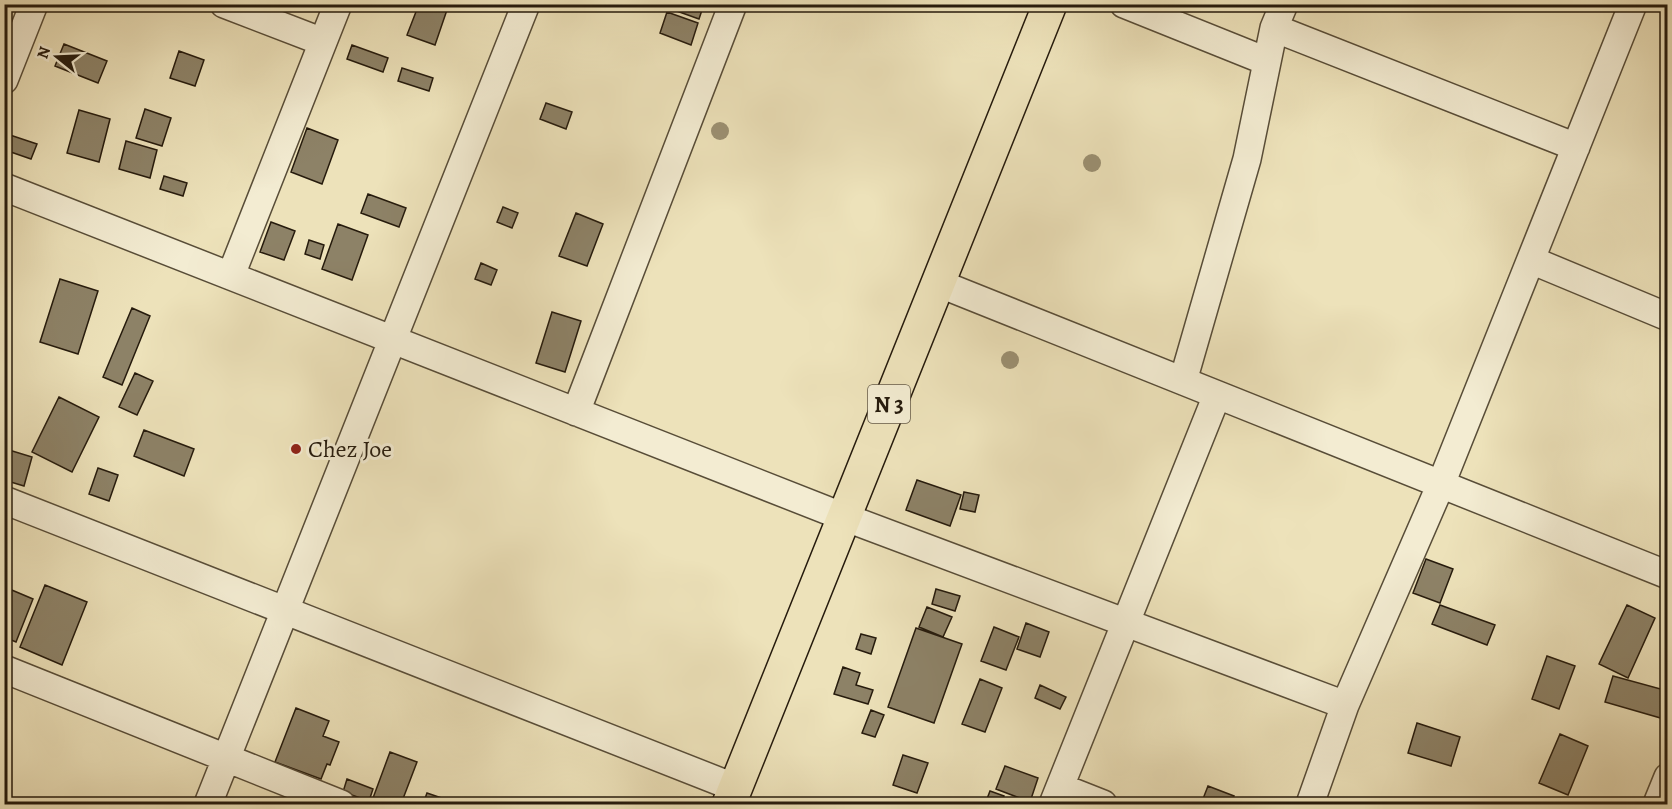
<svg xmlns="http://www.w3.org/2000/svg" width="1672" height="809" viewBox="0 0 1672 809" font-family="Alegreya,serif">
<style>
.building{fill:#8d8267;stroke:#261b0d;stroke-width:1.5}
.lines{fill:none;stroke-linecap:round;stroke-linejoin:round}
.minor-casing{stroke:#584d38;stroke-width:30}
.major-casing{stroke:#261b0d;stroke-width:36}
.minor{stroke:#f3ecd2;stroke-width:27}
.major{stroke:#ede2ba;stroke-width:33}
.tree{fill:#9b9072}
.poi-dot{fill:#8f2418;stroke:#f3ecd2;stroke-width:2}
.labels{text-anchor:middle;stroke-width:6;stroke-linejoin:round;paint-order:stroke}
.shield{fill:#f3ecd2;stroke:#645a48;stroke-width:1.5}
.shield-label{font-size:22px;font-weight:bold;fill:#261b0d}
.poi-label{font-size:24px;fill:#261b0d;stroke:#f3ecd2;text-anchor:start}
</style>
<rect width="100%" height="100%" fill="#ede2ba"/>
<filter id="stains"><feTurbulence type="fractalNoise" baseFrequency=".00333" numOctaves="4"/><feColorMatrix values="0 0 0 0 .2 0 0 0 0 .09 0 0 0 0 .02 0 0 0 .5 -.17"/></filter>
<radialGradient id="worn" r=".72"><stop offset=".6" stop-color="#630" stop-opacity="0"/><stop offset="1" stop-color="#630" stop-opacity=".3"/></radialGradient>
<path class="building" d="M 419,4 L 449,4 L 435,45 L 407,35 Z
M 672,4 L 704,4 L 699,19 L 671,9 Z
M 667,12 L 698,23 L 691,45 L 660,33 Z
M 64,44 L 107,61 L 98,83 L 55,66 Z
M 352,45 L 388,58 L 383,72 L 347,59 Z
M 179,51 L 204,60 L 195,86 L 170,78 Z
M 402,68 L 433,78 L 429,91 L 398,81 Z
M 546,103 L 572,112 L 566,129 L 540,119 Z
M 145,109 L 171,118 L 162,146 L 136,138 Z
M 79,110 L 110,119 L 99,162 L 67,153 Z
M 307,128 L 338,140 L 322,184 L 291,172 Z
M 10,135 L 37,144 L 31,159 L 5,150 Z
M 126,141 L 157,150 L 150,178 L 119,169 Z
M 164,176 L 187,183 L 183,196 L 160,189 Z
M 368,194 L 406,208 L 399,227 L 361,213 Z
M 503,207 L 518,213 L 512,228 L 497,222 Z
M 576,213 L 603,224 L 587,266 L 559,256 Z
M 271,222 L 295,231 L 284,260 L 260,252 Z
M 338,224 L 368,235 L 352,280 L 322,269 Z
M 309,240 L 324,245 L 320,259 L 305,254 Z
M 481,263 L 497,270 L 491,285 L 475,279 Z
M 60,279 L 98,291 L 78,354 L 40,342 Z
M 132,308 L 150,316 L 122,385 L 103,377 Z
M 552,312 L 581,321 L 565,372 L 536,363 Z
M 135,373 L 153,381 L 137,415 L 119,407 Z
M 59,397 L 99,417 L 72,472 L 32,452 Z
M 144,430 L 194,449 L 184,476 L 134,456 Z
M 9,450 L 32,457 L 24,486 L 4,480 L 4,464 Z
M 98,468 L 118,475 L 109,501 L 89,494 Z
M 917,480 L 961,495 L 950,526 L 906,510 Z
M 964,492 L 979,495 L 975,512 L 960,509 Z
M 1426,559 L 1453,569 L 1440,603 L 1413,593 Z
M 45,585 L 87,602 L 62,665 L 20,647 Z
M 7,588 L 33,599 L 16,642 L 4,637 L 4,594 Z
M 936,589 L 960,596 L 955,611 L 932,604 Z
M 1440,605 L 1495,625 L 1487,645 L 1432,624 Z
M 1627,605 L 1655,618 L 1628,678 L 1599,664 Z
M 927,607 L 952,617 L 943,637 L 919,627 Z
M 1026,623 L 1049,632 L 1040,657 L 1017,649 Z
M 994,627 L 1019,637 L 1006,670 L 981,661 Z
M 916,628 L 962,644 L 934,723 L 888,707 Z
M 861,634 L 876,638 L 871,654 L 856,649 Z
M 1547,656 L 1575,666 L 1559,709 L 1532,699 Z
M 843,667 L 860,673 L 856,685 L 873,690 L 868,704 L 834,694 Z
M 1613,676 L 1668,691 L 1668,707 L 1664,719 L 1605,702 Z
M 980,679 L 1002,688 L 985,732 L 962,724 Z
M 1040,685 L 1066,697 L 1060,709 L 1035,698 Z
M 296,708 L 329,721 L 323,736 L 339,742 L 330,765 L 327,764 L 321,779 L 275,762 Z
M 871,710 L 884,715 L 875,737 L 862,733 Z
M 1417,723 L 1460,737 L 1451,766 L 1408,753 Z
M 1560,734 L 1588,746 L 1568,795 L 1539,783 Z
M 390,752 L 417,762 L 401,804 L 392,804 L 373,798 Z
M 903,755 L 928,763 L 917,793 L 893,785 Z
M 1005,766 L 1038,778 L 1030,802 L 996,789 Z
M 347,779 L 373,789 L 369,801 L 343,792 Z
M 1208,786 L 1234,796 L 1230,804 L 1201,804 Z
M 990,791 L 1004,796 L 1001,804 L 985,804 Z
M 427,793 L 459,804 L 423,804 Z"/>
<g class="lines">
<defs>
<path id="minor" d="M 224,4 L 323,42
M 1124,4 L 1266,61
M 1274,28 L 1576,147
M 4,80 L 34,4
M 4,187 L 844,517 L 1345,705
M 1531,260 L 1668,317
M 231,275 L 338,4
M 938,283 L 1668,575
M 1183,381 L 1247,159 L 1274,28 L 1284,4
M 576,412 L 733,4
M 4,500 L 736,788
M 4,669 L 341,804
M 1060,787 L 1103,804
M 208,804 L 526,4
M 1053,804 L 1217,395
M 1310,804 L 1345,705 L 1441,484 L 1633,4
M 1657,804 L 1668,777"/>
<path id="major" d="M 729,804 L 1050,4"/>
</defs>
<use href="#minor" class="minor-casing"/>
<use href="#major" class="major-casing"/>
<use href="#minor" class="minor"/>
<use href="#major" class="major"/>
</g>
<g class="tree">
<circle cx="720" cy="131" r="9"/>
<circle cx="1092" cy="163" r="9"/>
<circle cx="1010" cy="360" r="9"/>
</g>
<circle class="poi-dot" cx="296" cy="449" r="6"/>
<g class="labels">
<rect class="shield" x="868" y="385" width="42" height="38" rx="4.5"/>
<g class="shield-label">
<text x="889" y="412">N 3</text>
</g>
<g class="poi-label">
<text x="308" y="457">Chez Joe</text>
</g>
</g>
<rect width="1672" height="809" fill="none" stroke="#ede2ba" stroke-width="24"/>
<rect x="6" y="6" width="1660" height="797" fill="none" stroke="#261b0d" stroke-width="3"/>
<rect x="12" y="12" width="1648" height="785" fill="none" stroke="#261b0d" stroke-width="1.5"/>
<g transform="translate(57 57) rotate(288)" stroke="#f3ecd2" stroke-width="4.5" paint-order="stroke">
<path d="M0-4.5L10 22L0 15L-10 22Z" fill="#261b0d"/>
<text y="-9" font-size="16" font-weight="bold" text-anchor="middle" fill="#261b0d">N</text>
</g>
<rect width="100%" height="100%" filter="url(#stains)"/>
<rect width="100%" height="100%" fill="url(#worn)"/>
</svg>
